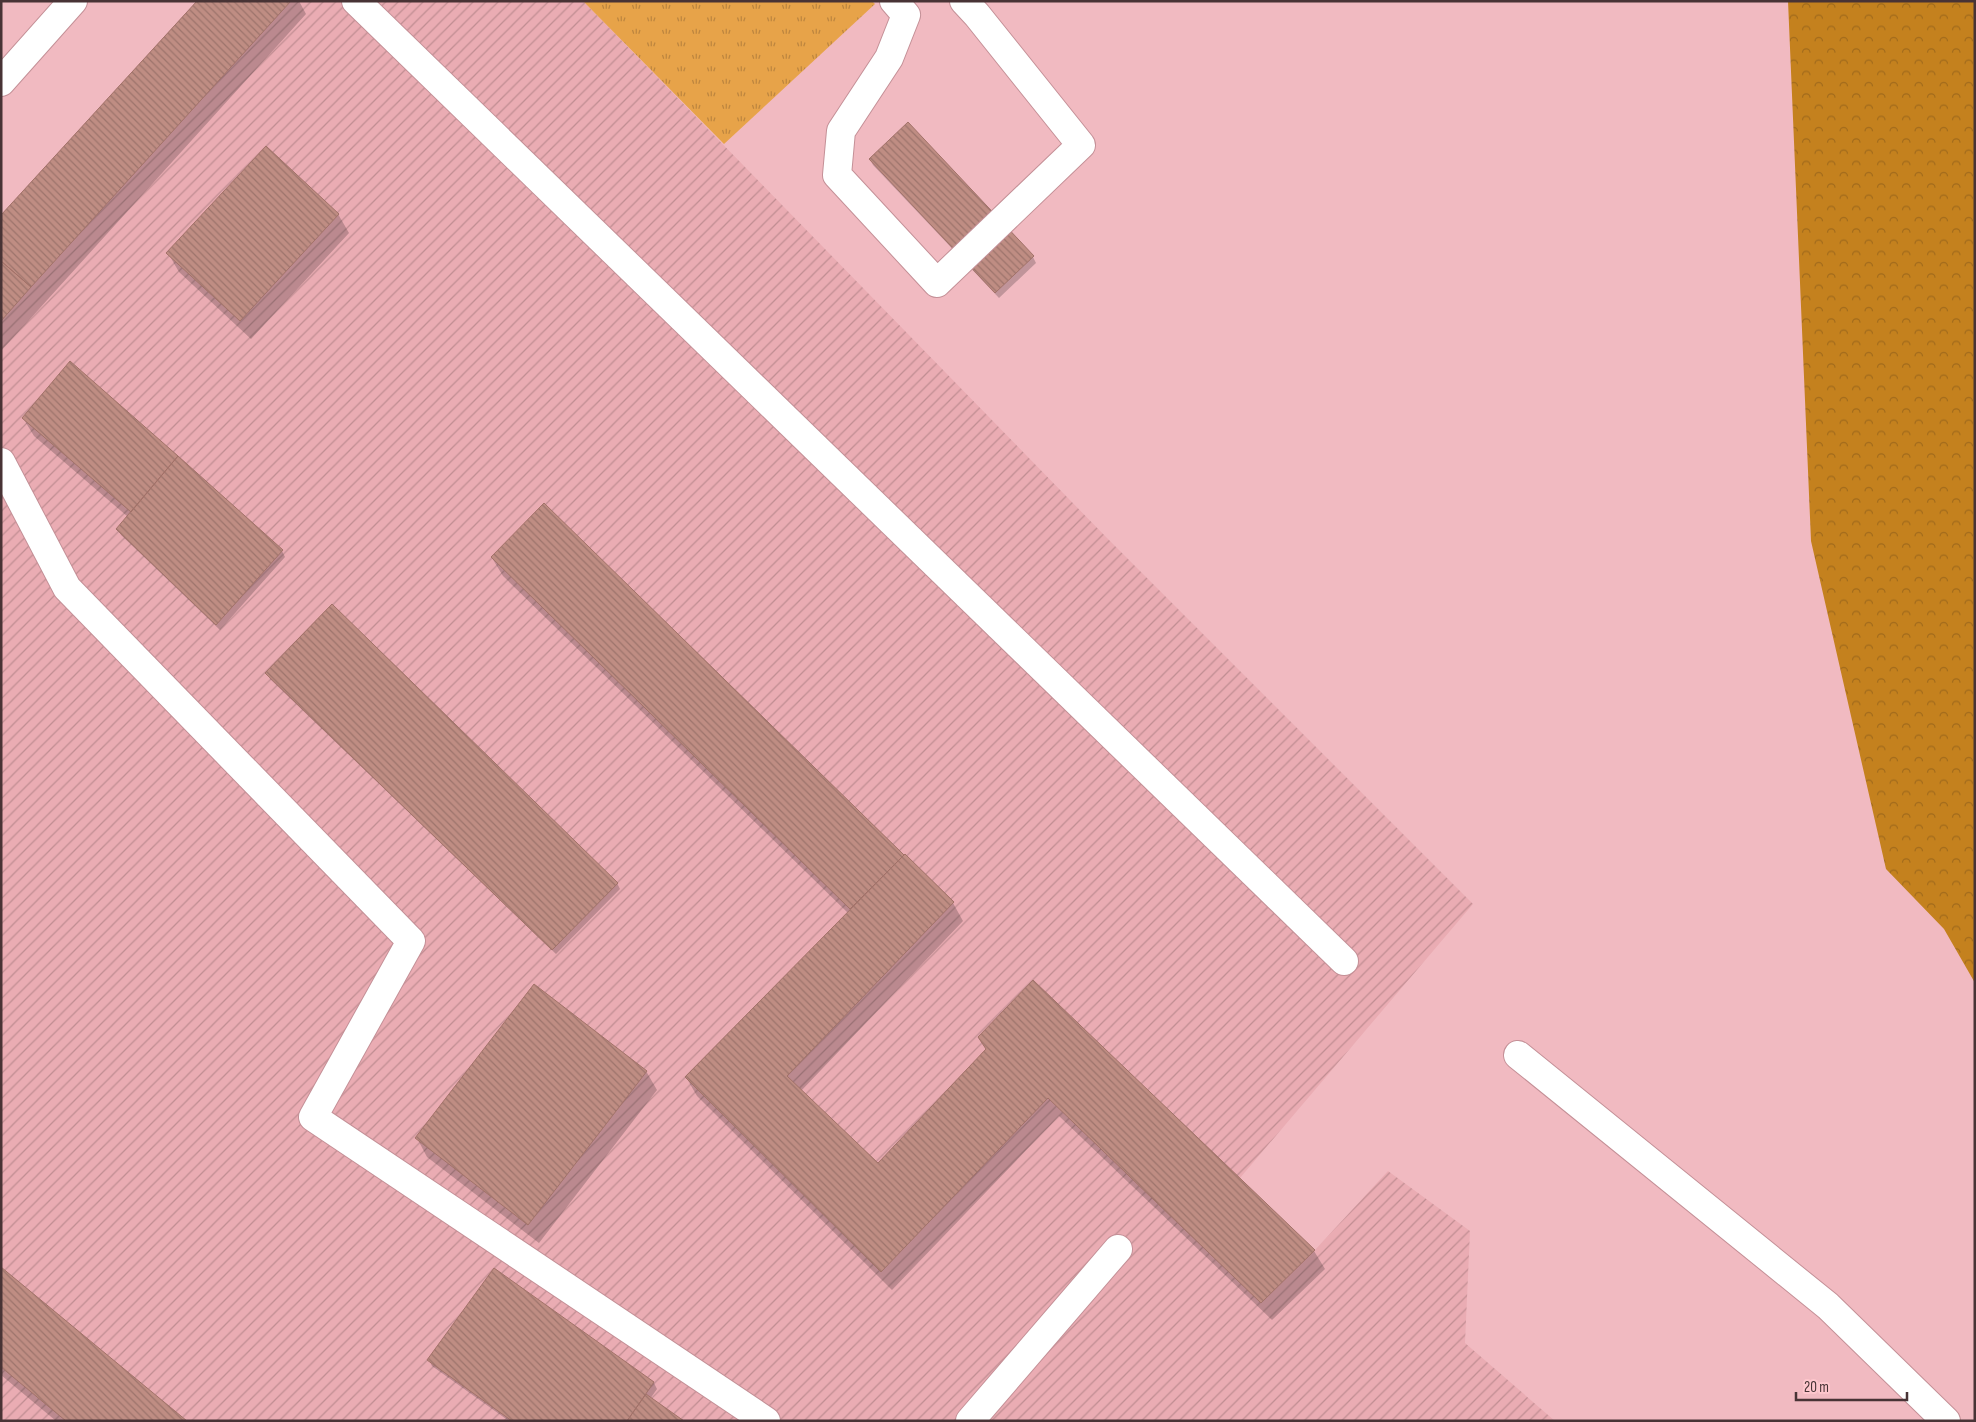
<svg xmlns="http://www.w3.org/2000/svg" width="1976" height="1422" viewBox="0 0 1976 1422" font-family="'Sofia Sans Condensed',sans-serif">
<style>
.industrial{fill:url(#industrial-furrows)}
.grass{fill:url(#grass-tufts)}
.forest{fill:url(#forest-crowns)}
.shadow{fill:#0003}
.building{fill:url(#building-back-hatch);stroke:#a27269}
.lines{fill:none;stroke-linecap:round;stroke-linejoin:round}
.minor-casing{stroke:#c49097;stroke-width:30}
.minor{stroke:#fff;stroke-width:28}
</style>
<defs>
<pattern id="industrial-furrows" width="10" height="10" patternUnits="userSpaceOnUse" patternTransform="scale(1.25)"><rect width="10" height="10" fill="#eaacb3"/><path d="M-1 1l2-2M0 10L10 0M9 11l2-2" fill="none" stroke="#c08d92"/></pattern>
<pattern id="grass-tufts" width="24" height="20" patternUnits="userSpaceOnUse" patternTransform="scale(1.25)"><rect width="24" height="20" fill="#e7a349"/><path d="M3 7l-1-3M5 7V3M7 7l1-3M15 17l-1-3M17 17v-4M19 17l1-3" fill="none" stroke="#bd853e"/></pattern>
<pattern id="forest-crowns" width="20" height="18" patternUnits="userSpaceOnUse" patternTransform="scale(1.25)"><rect width="20" height="18" fill="#c4811e"/><path d="M2 6a3 3 0 1 1 6 0M12 15a3 3 0 1 1 6 0" fill="none" stroke="#a16a1b"/></pattern>
<pattern id="building-back-hatch" width="6" height="6" patternUnits="userSpaceOnUse" patternTransform="scale(1.25)"><rect width="6" height="6" fill="#bf8d83"/><path d="M-1 5l2 2M0 0l6 6M5-1l2 2" fill="none" stroke="#9d746c"/></pattern>
</defs>
<rect width="100%" height="100%" fill="#f1bac1"/>
<path class="industrial" d="M 197,1 L 583,1 L 1106,537 L 1473,904 L 1240,1178 L 1315,1250 L 1388,1171 L 1470,1231 L 1465,1343 L 1555,1421 L 1,1421 L 1,215 Z"/>
<path class="grass" d="M 583,1 L 872,1 L 875,4 L 724,144 Z"/>
<path class="forest" d="M 1788,1 L 1975,1 L 1975,983 L 1944,929 L 1886,869 L 1811,541 Z"/>
<path class="shadow" d="M 199,1 L 299,1 L 306,14 L 1,351 L 1,219 Z
M 908,123 L 1033,257 L 1036,263 L 999,298 L 873,165 L 870,159 Z
M 338,214 L 349,233 L 251,339 L 179,272 L 168,253 Z
M 23,418 L 178,458 L 282,551 L 285,557 L 220,630 L 121,535 L 118,529 L 128,517 L 34,436 Z
M 544,504 L 953,903 L 963,921 L 801,1091 L 878,1165 L 987,1050 L 1033,982 L 1314,1251 L 1325,1269 L 1272,1320 L 1059,1116 L 892,1290 L 697,1096 L 686,1077 L 848,913 L 503,576 L 492,558 Z
M 267,673 L 617,883 L 620,889 L 556,954 L 270,679 Z
M 646,1071 L 657,1090 L 539,1243 L 427,1157 L 417,1138 Z
M 1,1268 L 185,1421 L 56,1421 L 1,1375 Z
M 494,1269 L 654,1383 L 657,1389 L 650,1399 L 682,1421 L 509,1421 L 432,1366 L 429,1360 Z"/>
<path class="building" d="M 197,1 L 291,1 L 31,287 L 1,261 L 1,215 Z
M 908,122 L 1034,256 L 995,293 L 869,159 Z
M 266,146 L 339,214 L 240,321 L 166,253 Z
M 1,261 L 31,287 L 1,321 Z
M 70,361 L 178,456 L 131,512 L 22,418 Z
M 178,456 L 283,550 L 216,625 L 116,529 Z
M 544,503 L 904,855 L 850,909 L 491,557 Z
M 332,604 L 618,883 L 552,950 L 265,673 Z
M 905,854 L 954,902 L 787,1076 L 878,1163 L 986,1049 L 978,1037 L 1033,980 L 1315,1250 L 1261,1303 L 1048,1098 L 881,1272 L 685,1077 Z
M 534,984 L 647,1071 L 528,1225 L 415,1138 Z
M 1,1267 L 187,1421 L 66,1421 L 1,1367 Z
M 494,1268 L 654,1382 L 627,1421 L 512,1421 L 427,1360 Z
M 646,1394 L 684,1421 L 627,1421 Z"/>
<g class="lines">
<defs>
<path id="minor" d="M 356,1 L 1344,961
M 894,1 L 906,15 L 889,58 L 841,131 L 837,175 L 937,283 L 1081,145 L 977,15 L 964,1
M 1,82 L 73,1
M 1,462 L 67,588 L 411,941 L 313,1117 L 766,1421
M 1518,1055 L 1828,1306 L 1946,1421
M 970,1421 L 1118,1249"/>
</defs>
<use href="#minor" class="minor-casing"/>
<use href="#minor" class="minor"/>
</g>
<rect width="1976" height="1422" fill="none" stroke="#483335" stroke-width="5"/>
<path d="M1796 1392v8h111v-8" fill="none" stroke="#483335" stroke-width="2.5"/>
<text x="1804" y="1392" font-size="15" fill="#483335" stroke="#fec7cd" stroke-width="4" paint-order="stroke">20 m</text>
</svg>
